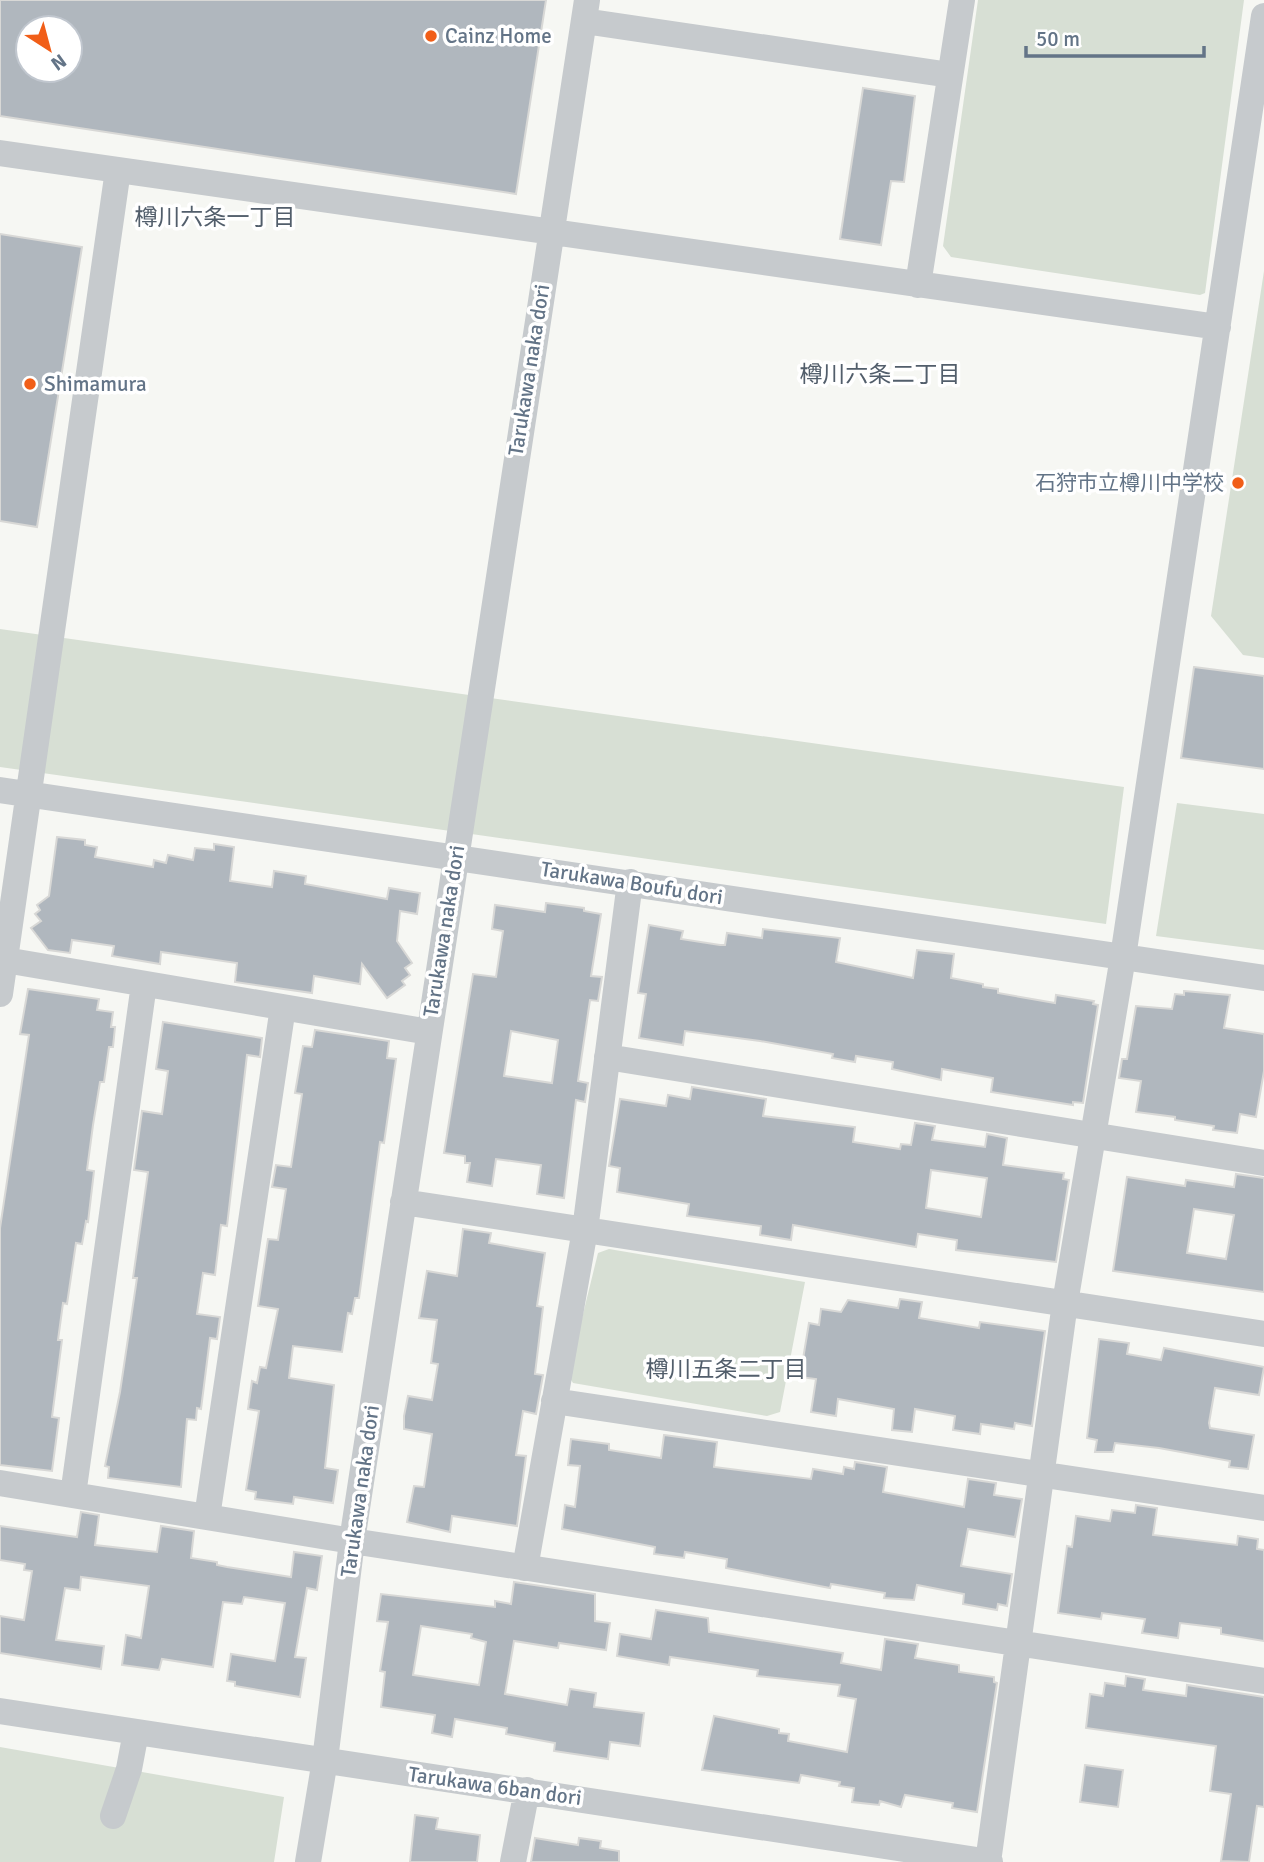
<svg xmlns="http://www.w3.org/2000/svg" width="1264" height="1862" viewBox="0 0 1264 1862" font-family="Signika,'Noto Sans JP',sans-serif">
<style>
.green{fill:#d7dfd4}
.building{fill:#b0b7be;stroke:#d8d8d6;stroke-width:2;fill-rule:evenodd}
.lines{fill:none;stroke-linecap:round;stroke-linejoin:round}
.minor{stroke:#c6cacd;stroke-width:26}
.poi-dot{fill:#f15e18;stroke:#fff;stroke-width:2.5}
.labels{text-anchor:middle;stroke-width:7;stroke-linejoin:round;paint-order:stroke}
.poi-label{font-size:21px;fill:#637487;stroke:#fff;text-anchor:start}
.street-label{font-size:21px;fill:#637487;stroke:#fff}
.neighbourhood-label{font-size:23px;fill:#525e6b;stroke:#fff}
</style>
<rect width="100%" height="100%" fill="#f6f7f3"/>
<path class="green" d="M 978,0 L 1244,0 L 1205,293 L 1200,295 L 951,257 L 943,246 Z
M 1264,271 L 1264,658 L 1243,655 L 1211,616 Z
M 0,629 L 1124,787 L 1106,924 L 0,767 Z
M 1177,803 L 1264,814 L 1264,950 L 1156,936 Z
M 609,1249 L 805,1282 L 780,1412 L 767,1416 L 573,1383 L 568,1375 L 598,1253 Z
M 0,1747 L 284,1797 L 274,1862 L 0,1862 Z"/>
<path class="building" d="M 0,0 L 546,0 L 516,194 L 0,116 ZM 28,28 L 70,28 L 70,70 L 28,70 Z
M 863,88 L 915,96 L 904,182 L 891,181 L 881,245 L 840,239 Z
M 0,234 L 82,247 L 37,527 L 0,521 Z
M 1194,667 L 1264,676 L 1264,769 L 1181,758 Z
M 57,837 L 85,840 L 85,845 L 97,847 L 95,857 L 153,867 L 154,860 L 166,863 L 168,855 L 193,860 L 195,848 L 214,850 L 214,844 L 234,847 L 230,881 L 272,887 L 274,871 L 306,876 L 305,884 L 387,899 L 389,888 L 420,893 L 417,914 L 400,911 L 397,941 L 412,963 L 405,968 L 410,975 L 402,981 L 405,985 L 387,998 L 362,964 L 360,984 L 314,976 L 312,993 L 235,982 L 237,963 L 161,952 L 160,964 L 112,956 L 114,946 L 72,940 L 70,953 L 48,950 L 31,928 L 41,921 L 35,914 L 40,910 L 37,905 L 49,896 Z
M 546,903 L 584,908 L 584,911 L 601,914 L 591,976 L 602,977 L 598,1001 L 590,1000 L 578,1081 L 588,1083 L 585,1102 L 576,1100 L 564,1198 L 537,1194 L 541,1165 L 496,1159 L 492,1186 L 467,1182 L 470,1163 L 465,1163 L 465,1156 L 444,1153 L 473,974 L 496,977 L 503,931 L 492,929 L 495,905 L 545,912 ZM 511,1031 L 558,1040 L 552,1083 L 504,1076 Z
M 649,925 L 683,931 L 681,939 L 720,945 L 725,945 L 727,933 L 762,938 L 763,929 L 840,938 L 836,962 L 913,978 L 917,950 L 954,954 L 951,978 L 983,984 L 983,987 L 998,989 L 998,993 L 1055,1003 L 1056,995 L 1094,1001 L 1093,1004 L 1098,1005 L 1083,1103 L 1073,1102 L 1073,1105 L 991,1092 L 993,1078 L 942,1069 L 941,1080 L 892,1069 L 893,1062 L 856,1056 L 855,1062 L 832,1058 L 833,1054 L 760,1041 L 685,1031 L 683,1045 L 639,1038 L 646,994 L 638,993 Z
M 28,989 L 99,999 L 97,1010 L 113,1012 L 111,1027 L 115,1027 L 113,1047 L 109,1047 L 104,1082 L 100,1082 L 93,1125 L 87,1170 L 94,1171 L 88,1222 L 86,1221 L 82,1244 L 76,1243 L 67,1304 L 63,1303 L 58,1340 L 62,1340 L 52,1417 L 59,1418 L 52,1471 L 0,1465 L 0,1228 L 29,1035 L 20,1034 Z
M 1184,991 L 1230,995 L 1224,1028 L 1264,1034 L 1264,1071 L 1256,1117 L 1240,1114 L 1237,1133 L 1213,1130 L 1214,1126 L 1175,1120 L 1175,1117 L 1136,1112 L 1141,1081 L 1119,1078 L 1122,1059 L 1127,1059 L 1136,1006 L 1172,1009 L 1175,994 L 1184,995 Z
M 163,1022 L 262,1038 L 260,1057 L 247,1055 L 227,1226 L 221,1225 L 215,1275 L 203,1273 L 197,1314 L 220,1317 L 217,1339 L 210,1338 L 201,1409 L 197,1408 L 196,1420 L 187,1419 L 181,1487 L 108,1478 L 109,1467 L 105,1466 L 120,1392 L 137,1278 L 133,1278 L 148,1172 L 134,1170 L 142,1111 L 162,1114 L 168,1071 L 156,1069 Z
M 315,1030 L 389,1041 L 387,1058 L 396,1059 L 384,1143 L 380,1142 L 359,1298 L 355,1298 L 352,1314 L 348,1313 L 342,1352 L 293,1346 L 289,1378 L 334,1385 L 325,1468 L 338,1470 L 333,1503 L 294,1497 L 293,1504 L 255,1499 L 256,1492 L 246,1490 L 259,1411 L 248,1409 L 252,1381 L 257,1383 L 260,1367 L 266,1368 L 278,1309 L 258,1306 L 268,1239 L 278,1240 L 286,1189 L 272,1187 L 276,1165 L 291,1167 L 302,1094 L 295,1093 L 303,1046 L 312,1047 Z
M 692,1087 L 766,1099 L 763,1116 L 855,1127 L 853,1142 L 900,1149 L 901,1144 L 911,1145 L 915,1123 L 935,1126 L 932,1140 L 985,1147 L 987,1134 L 1007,1138 L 1003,1165 L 1064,1173 L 1063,1179 L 1069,1180 L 1056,1262 L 956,1250 L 957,1240 L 918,1234 L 916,1247 L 793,1225 L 791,1240 L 760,1235 L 761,1226 L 687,1216 L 689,1204 L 617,1192 L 620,1168 L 609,1166 L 620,1099 L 666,1106 L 668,1095 L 690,1099 ZM 931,1170 L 987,1178 L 981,1217 L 926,1208 Z
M 1236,1174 L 1264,1178 L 1264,1292 L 1113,1271 L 1127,1177 L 1185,1186 L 1186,1180 L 1234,1187 ZM 1194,1209 L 1234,1215 L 1226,1259 L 1187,1253 Z
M 463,1229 L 491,1233 L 489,1243 L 545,1253 L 537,1306 L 543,1307 L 535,1374 L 543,1375 L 536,1414 L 523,1411 L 516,1455 L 526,1456 L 517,1526 L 452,1516 L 450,1532 L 407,1522 L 414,1486 L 424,1487 L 432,1434 L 404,1429 L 404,1416 L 408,1396 L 432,1400 L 438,1364 L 431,1363 L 437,1320 L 419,1318 L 427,1271 L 457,1276 Z
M 900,1299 L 922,1302 L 919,1318 L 979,1328 L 980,1322 L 1045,1331 L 1032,1426 L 1015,1423 L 1014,1429 L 981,1424 L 980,1434 L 953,1430 L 955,1416 L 915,1409 L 912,1432 L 892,1430 L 894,1409 L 838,1399 L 836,1416 L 811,1412 L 816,1379 L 800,1377 L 809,1323 L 819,1325 L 821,1309 L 841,1312 L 848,1300 L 898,1308 Z
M 1099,1339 L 1129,1343 L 1127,1354 L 1161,1360 L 1164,1348 L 1264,1367 L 1259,1395 L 1215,1388 L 1209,1423 L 1210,1428 L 1254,1435 L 1248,1469 L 1229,1467 L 1230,1461 L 1159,1448 L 1115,1443 L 1113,1452 L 1095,1452 L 1097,1440 L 1087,1438 Z
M 664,1435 L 717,1442 L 714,1467 L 811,1479 L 813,1469 L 843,1474 L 844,1467 L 854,1469 L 855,1462 L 887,1467 L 883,1492 L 964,1507 L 968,1479 L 996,1483 L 994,1495 L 1022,1499 L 1015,1537 L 968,1529 L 961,1566 L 1012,1574 L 1007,1606 L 998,1604 L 997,1610 L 963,1604 L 964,1594 L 917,1585 L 914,1600 L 884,1598 L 885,1593 L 831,1584 L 830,1588 L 726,1568 L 727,1559 L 685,1552 L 684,1558 L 654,1554 L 655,1547 L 562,1529 L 565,1505 L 575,1507 L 580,1466 L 568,1465 L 571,1439 L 609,1444 L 609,1450 L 661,1458 Z
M 1136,1505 L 1157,1508 L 1153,1535 L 1237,1545 L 1238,1536 L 1258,1539 L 1257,1549 L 1264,1550 L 1264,1641 L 1221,1634 L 1221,1628 L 1180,1623 L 1178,1638 L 1142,1633 L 1145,1619 L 1102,1613 L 1101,1619 L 1058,1613 L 1067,1546 L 1072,1547 L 1076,1516 L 1110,1521 L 1112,1510 L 1135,1513 Z
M 81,1512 L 99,1515 L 95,1545 L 157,1552 L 161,1526 L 194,1531 L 191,1558 L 217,1562 L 217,1565 L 227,1567 L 291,1577 L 294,1552 L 322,1556 L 317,1590 L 307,1588 L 295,1657 L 306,1658 L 300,1697 L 235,1686 L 235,1682 L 227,1681 L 231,1654 L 275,1661 L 285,1603 L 244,1597 L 242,1604 L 223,1602 L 213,1667 L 162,1659 L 159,1670 L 122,1665 L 126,1635 L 141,1638 L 149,1586 L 81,1577 L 80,1590 L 65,1588 L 56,1640 L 104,1646 L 101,1669 L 0,1653 L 0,1616 L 24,1620 L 32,1571 L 24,1570 L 25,1564 L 0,1560 L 0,1526 L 77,1537 Z
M 514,1582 L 595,1594 L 595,1621 L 610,1623 L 606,1650 L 559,1643 L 558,1648 L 514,1641 L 505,1694 L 567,1705 L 570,1689 L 596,1693 L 594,1707 L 644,1713 L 640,1746 L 610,1742 L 608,1759 L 554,1751 L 555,1743 L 506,1734 L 507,1728 L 455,1719 L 452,1737 L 432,1733 L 435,1715 L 381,1707 L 385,1672 L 380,1671 L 388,1622 L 377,1621 L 381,1594 L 495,1607 L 495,1601 L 511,1604 ZM 421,1626 L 472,1634 L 471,1638 L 486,1642 L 479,1685 L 413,1675 Z
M 656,1610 L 708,1618 L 709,1632 L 843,1653 L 841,1663 L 881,1670 L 885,1639 L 918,1644 L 915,1658 L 959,1665 L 959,1672 L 994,1677 L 994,1682 L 997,1683 L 977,1812 L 952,1808 L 953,1803 L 905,1795 L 901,1807 L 880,1801 L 879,1805 L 852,1802 L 854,1788 L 839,1786 L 840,1782 L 801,1775 L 799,1783 L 702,1770 L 714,1716 L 779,1729 L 779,1733 L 789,1734 L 788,1741 L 847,1752 L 856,1699 L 838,1696 L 840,1685 L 757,1676 L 758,1670 L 670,1657 L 669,1665 L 617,1656 L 620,1634 L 651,1639 Z
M 1126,1676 L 1145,1679 L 1143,1690 L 1186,1696 L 1187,1685 L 1264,1697 L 1264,1807 L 1257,1806 L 1249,1862 L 1221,1861 L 1231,1794 L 1210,1791 L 1216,1746 L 1086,1728 L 1090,1694 L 1103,1696 L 1105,1683 L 1125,1686 Z
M 1085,1765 L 1123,1770 L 1118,1807 L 1080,1802 Z
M 415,1815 L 438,1818 L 436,1829 L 480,1835 L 477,1862 L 410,1862 Z
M 535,1838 L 578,1845 L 579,1838 L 601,1841 L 600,1848 L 619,1851 L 619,1862 L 531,1862 Z"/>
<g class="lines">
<path class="minor" d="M 584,21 L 950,75
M 0,153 L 1218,327
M 918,285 L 962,0
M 0,790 L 1264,978
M 5,960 L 429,1032
M 0,994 L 118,170
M 607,1057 L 1264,1163
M 403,1202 L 1264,1334
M 554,1401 L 1264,1508
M 0,1483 L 352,1541 L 1264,1681
M 73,1495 L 144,984
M 207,1517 L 283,1007
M 525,1568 L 585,1230 L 630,882
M 0,1711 L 990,1862
M 113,1816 L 129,1769 L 136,1732
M 308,1862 L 325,1760 L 352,1541 L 587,0
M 513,1862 L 527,1790
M 988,1862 L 1065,1303 L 1123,957 L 1264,16"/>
</g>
<g class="poi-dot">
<circle cx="431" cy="36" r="7"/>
<circle cx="30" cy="384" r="7"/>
<circle cx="1238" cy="483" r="7"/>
</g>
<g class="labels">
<g class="poi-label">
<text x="445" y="43">Cainz Home</text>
<text x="44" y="391">Shimamura</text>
<text x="1224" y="490" text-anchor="end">石狩市立樽川中学校</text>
</g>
<g class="street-label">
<text transform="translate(529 370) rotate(-81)" y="7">Tarukawa naka dori</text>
<text transform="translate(632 883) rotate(9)" y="7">Tarukawa Boufu dori</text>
<text transform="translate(444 931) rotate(-81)" y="7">Tarukawa naka dori</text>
<text transform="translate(360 1491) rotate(-82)" y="7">Tarukawa naka dori</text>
<text transform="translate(495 1786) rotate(8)" y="7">Tarukawa 6ban dori</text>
</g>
<g class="neighbourhood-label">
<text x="215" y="225">樽川六条一丁目</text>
<text x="880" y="382">樽川六条二丁目</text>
<text x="726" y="1377">樽川五条二丁目</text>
</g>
</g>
<g transform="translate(49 49) rotate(144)"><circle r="33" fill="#ffffff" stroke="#c1c7cf" stroke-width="2"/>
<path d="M0-5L12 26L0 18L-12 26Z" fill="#f15e18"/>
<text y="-10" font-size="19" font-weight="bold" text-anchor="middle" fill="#637487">N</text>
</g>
<path d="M1026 46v10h178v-10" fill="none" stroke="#637487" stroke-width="3.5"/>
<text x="1036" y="46" font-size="21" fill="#637487" stroke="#ffffff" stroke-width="5" paint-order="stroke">50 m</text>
</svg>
